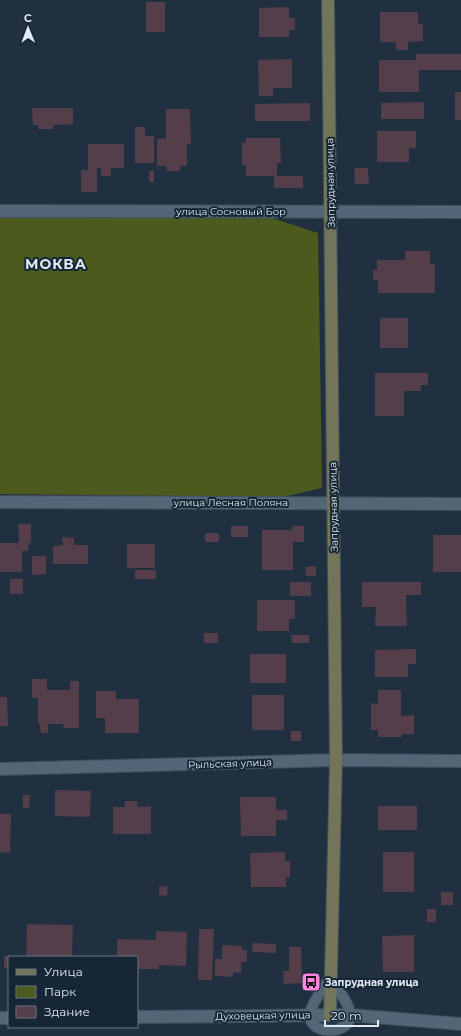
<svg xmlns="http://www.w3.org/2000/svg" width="461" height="1036" viewBox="0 0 461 1036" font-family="Montserrat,sans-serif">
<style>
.green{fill:#4c5b1d}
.building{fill:#543e4a}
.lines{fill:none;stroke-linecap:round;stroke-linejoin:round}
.lane-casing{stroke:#404f5c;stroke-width:12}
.street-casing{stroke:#404f5c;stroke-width:14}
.secondary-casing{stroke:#404f5c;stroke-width:14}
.lane{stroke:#546577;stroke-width:10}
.street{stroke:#546577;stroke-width:12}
.secondary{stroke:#737558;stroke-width:12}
.labels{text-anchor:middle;stroke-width:4;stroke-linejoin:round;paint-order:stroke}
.street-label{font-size:10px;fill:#dfeaf4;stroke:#162635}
.poi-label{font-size:10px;font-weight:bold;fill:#dfeaf4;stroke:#162635;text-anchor:start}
.district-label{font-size:14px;font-weight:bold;letter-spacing:1px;fill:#dfeaf4;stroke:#162635}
</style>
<rect width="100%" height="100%" fill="#203040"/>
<path class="green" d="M 269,217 L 318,233 L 322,488 L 283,497 L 0,494 L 0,218 Z"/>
<path class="building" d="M 146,2 L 165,2 L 165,32 L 146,32 Z
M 289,7 L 289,18 L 295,18 L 295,30 L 289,30 L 289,37 L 259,37 L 259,8 Z
M 380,12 L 418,12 L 418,24 L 423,24 L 423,41 L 408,42 L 408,50 L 396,50 L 396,42 L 380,42 Z
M 416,54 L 461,54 L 461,70 L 419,70 L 419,92 L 379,92 L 379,60 L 416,60 Z
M 292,59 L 292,88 L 273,88 L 273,96 L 259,96 L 258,60 Z
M 455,92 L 461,92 L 461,120 L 455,120 Z
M 424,102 L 424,119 L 381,119 L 381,103 Z
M 310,103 L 310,121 L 255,121 L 255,104 Z
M 32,108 L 73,108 L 73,124 L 53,125 L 53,129 L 38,129 L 38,125 L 33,125 Z
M 166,109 L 190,109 L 191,144 L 187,144 L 187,166 L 180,166 L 180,171 L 167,171 L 166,166 L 157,166 L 157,139 L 166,138 Z
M 135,127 L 145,127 L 145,136 L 154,136 L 154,163 L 135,163 Z
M 377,131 L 416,131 L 416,148 L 409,148 L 409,162 L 377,162 Z
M 246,138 L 280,138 L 281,163 L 277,163 L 277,176 L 246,176 L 246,165 L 242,165 L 242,143 L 246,143 Z
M 88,144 L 124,144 L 124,168 L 111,168 L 111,176 L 101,176 L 101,168 L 97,168 L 97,192 L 81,192 L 81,170 L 88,170 Z
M 354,168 L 368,168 L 369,184 L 355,184 Z
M 149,171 L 154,171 L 154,182 L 149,182 Z
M 274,176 L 303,176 L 303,188 L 274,188 Z
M 405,251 L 430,251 L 430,264 L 435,264 L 435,293 L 378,293 L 378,280 L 373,280 L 373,270 L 377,270 L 377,260 L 405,260 Z
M 380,318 L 408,318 L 408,348 L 380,348 Z
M 375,373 L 428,373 L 428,385 L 421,385 L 421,391 L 404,391 L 404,416 L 375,416 Z
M 18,524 L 31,524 L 31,543 L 29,543 L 28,551 L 22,551 L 22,572 L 0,572 L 0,543 L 19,543 Z
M 231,526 L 248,526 L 248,537 L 231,537 Z
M 292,526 L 304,526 L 304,542 L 293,542 L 293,570 L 262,570 L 262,530 L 292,530 Z
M 205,533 L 219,533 L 219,542 L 205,542 Z
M 433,535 L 461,535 L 461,572 L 433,572 Z
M 62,537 L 74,538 L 74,545 L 88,545 L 88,564 L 53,564 L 53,546 L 63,545 Z
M 127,544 L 155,544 L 155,568 L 127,568 Z
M 32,556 L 46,556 L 46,574 L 32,575 Z
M 316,566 L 316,576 L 306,576 L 305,567 Z
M 135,570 L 156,570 L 156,579 L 135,579 Z
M 10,579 L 23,579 L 23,594 L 10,594 Z
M 290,582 L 311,582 L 311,596 L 290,596 Z
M 362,582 L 421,582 L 421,595 L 406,595 L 407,626 L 375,626 L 376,607 L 362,607 Z
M 257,600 L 295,600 L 295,619 L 289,619 L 289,631 L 257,631 Z
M 204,633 L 218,633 L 218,643 L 204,643 Z
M 291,635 L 309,635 L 309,643 L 292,643 Z
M 416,649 L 416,664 L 408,664 L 408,677 L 375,677 L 375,650 Z
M 250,654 L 286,654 L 286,683 L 250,683 Z
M 32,679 L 47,679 L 47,690 L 70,690 L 70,681 L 79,681 L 79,728 L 63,728 L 64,724 L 48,724 L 48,733 L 41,733 L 40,724 L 38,724 L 38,698 L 32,698 Z
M 378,690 L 401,690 L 401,716 L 414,715 L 414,734 L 402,734 L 402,737 L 378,737 L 378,730 L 371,730 L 371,703 L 378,704 Z
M 96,691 L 116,691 L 116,699 L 139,699 L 139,733 L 105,733 L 105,718 L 96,718 Z
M 252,695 L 284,695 L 284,730 L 252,730 Z
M 0,697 L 7,697 L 8,726 L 0,726 Z
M 291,731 L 301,731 L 301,741 L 291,741 Z
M 55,790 L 91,791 L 90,817 L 55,816 Z
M 23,795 L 30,795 L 29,808 L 23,808 Z
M 240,797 L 276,797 L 276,810 L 287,810 L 287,820 L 276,820 L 276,836 L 241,836 Z
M 125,801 L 137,801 L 137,807 L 151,806 L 151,834 L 113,834 L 113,807 L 125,807 Z
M 378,806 L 417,806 L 417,830 L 378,830 Z
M 0,814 L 11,814 L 10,853 L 0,852 Z
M 285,852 L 285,861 L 290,861 L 290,877 L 286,877 L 286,887 L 251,887 L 250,853 Z
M 383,852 L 414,852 L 414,892 L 383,892 Z
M 159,886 L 168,887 L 167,896 L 159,895 Z
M 441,892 L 453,892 L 453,905 L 441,905 Z
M 427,909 L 436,909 L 436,922 L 427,922 Z
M 27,924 L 73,925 L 72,957 L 26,957 Z
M 199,929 L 214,929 L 212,980 L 198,980 Z
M 156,931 L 187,932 L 186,966 L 159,965 L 159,969 L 137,969 L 137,957 L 117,957 L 117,939 L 156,940 Z
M 414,935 L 414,972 L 383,972 L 382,936 Z
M 253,943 L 276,944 L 276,953 L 252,952 Z
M 222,945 L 242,946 L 242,950 L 247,950 L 247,962 L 241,962 L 241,973 L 233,972 L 233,977 L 215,976 L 215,959 L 222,959 Z
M 289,947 L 301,947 L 302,983 L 284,984 L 283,971 L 289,971 Z
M 4,956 L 9,956 L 9,969 L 4,968 Z"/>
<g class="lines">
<defs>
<path id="lane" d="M 330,978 C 337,989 350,1003 350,1016 C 350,1036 303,1036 311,1010 C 315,998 323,988 330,978 Z"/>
<path id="street" d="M 0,211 L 461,212
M 0,502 L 461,504
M 0,769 L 336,760 L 461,761
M 137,1017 L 350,1015 L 461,1024
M 0,1018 L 9,1018"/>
<path id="secondary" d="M 328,0 L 336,760 L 330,1015"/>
</defs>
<use href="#lane" class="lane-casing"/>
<use href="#street" class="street-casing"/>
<use href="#secondary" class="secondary-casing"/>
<use href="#lane" class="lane"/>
<use href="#street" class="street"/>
<use href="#secondary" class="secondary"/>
</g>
<defs>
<symbol id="bus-square" viewBox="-11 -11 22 22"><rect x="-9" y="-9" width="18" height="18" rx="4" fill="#ff85de" stroke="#162635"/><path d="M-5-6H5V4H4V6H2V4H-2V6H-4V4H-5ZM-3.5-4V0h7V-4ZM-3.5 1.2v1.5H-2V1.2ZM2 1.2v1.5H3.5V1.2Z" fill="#111"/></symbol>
</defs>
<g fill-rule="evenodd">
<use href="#bus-square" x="300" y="971" width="22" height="22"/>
</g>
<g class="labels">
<g class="street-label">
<text transform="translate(330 183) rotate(-91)" y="4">Запрудная улица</text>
<text x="231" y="215">улица Сосновый Бор</text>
<text x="231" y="506">улица Лесная Поляна</text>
<text transform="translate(333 507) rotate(-91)" y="4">Запрудная улица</text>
<text transform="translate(230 763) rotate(-2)" y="4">Рыльская улица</text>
<text transform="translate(263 1015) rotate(-1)" y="4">Духовецкая улица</text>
</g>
<g class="poi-label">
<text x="325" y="986">Запрудная улица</text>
</g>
<g class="district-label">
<text x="56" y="269">МОКВА</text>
</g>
</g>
<rect x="8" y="956" width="130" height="72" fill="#162635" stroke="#667481"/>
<rect x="16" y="969" width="20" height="6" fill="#737558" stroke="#667481"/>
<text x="44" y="976" font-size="12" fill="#dfeaf4">Улица</text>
<rect x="16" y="986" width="20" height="12" fill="#4c5b1d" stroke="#667481"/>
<text x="44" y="996" font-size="12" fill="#dfeaf4">Парк</text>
<rect x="16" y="1006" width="20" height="12" fill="#543e4a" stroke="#667481"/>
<text x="44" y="1016" font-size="12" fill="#dfeaf4">Здание</text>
<g transform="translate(28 28) rotate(359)" stroke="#162635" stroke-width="3" paint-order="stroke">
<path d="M0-3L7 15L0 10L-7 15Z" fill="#dfeaf4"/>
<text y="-6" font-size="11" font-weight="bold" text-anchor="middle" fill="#dfeaf4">С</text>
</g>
<path d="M325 1020v6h53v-6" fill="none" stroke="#dfeaf4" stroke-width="2"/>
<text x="331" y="1020" font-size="12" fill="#dfeaf4" stroke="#162635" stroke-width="3" paint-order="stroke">20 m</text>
</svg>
